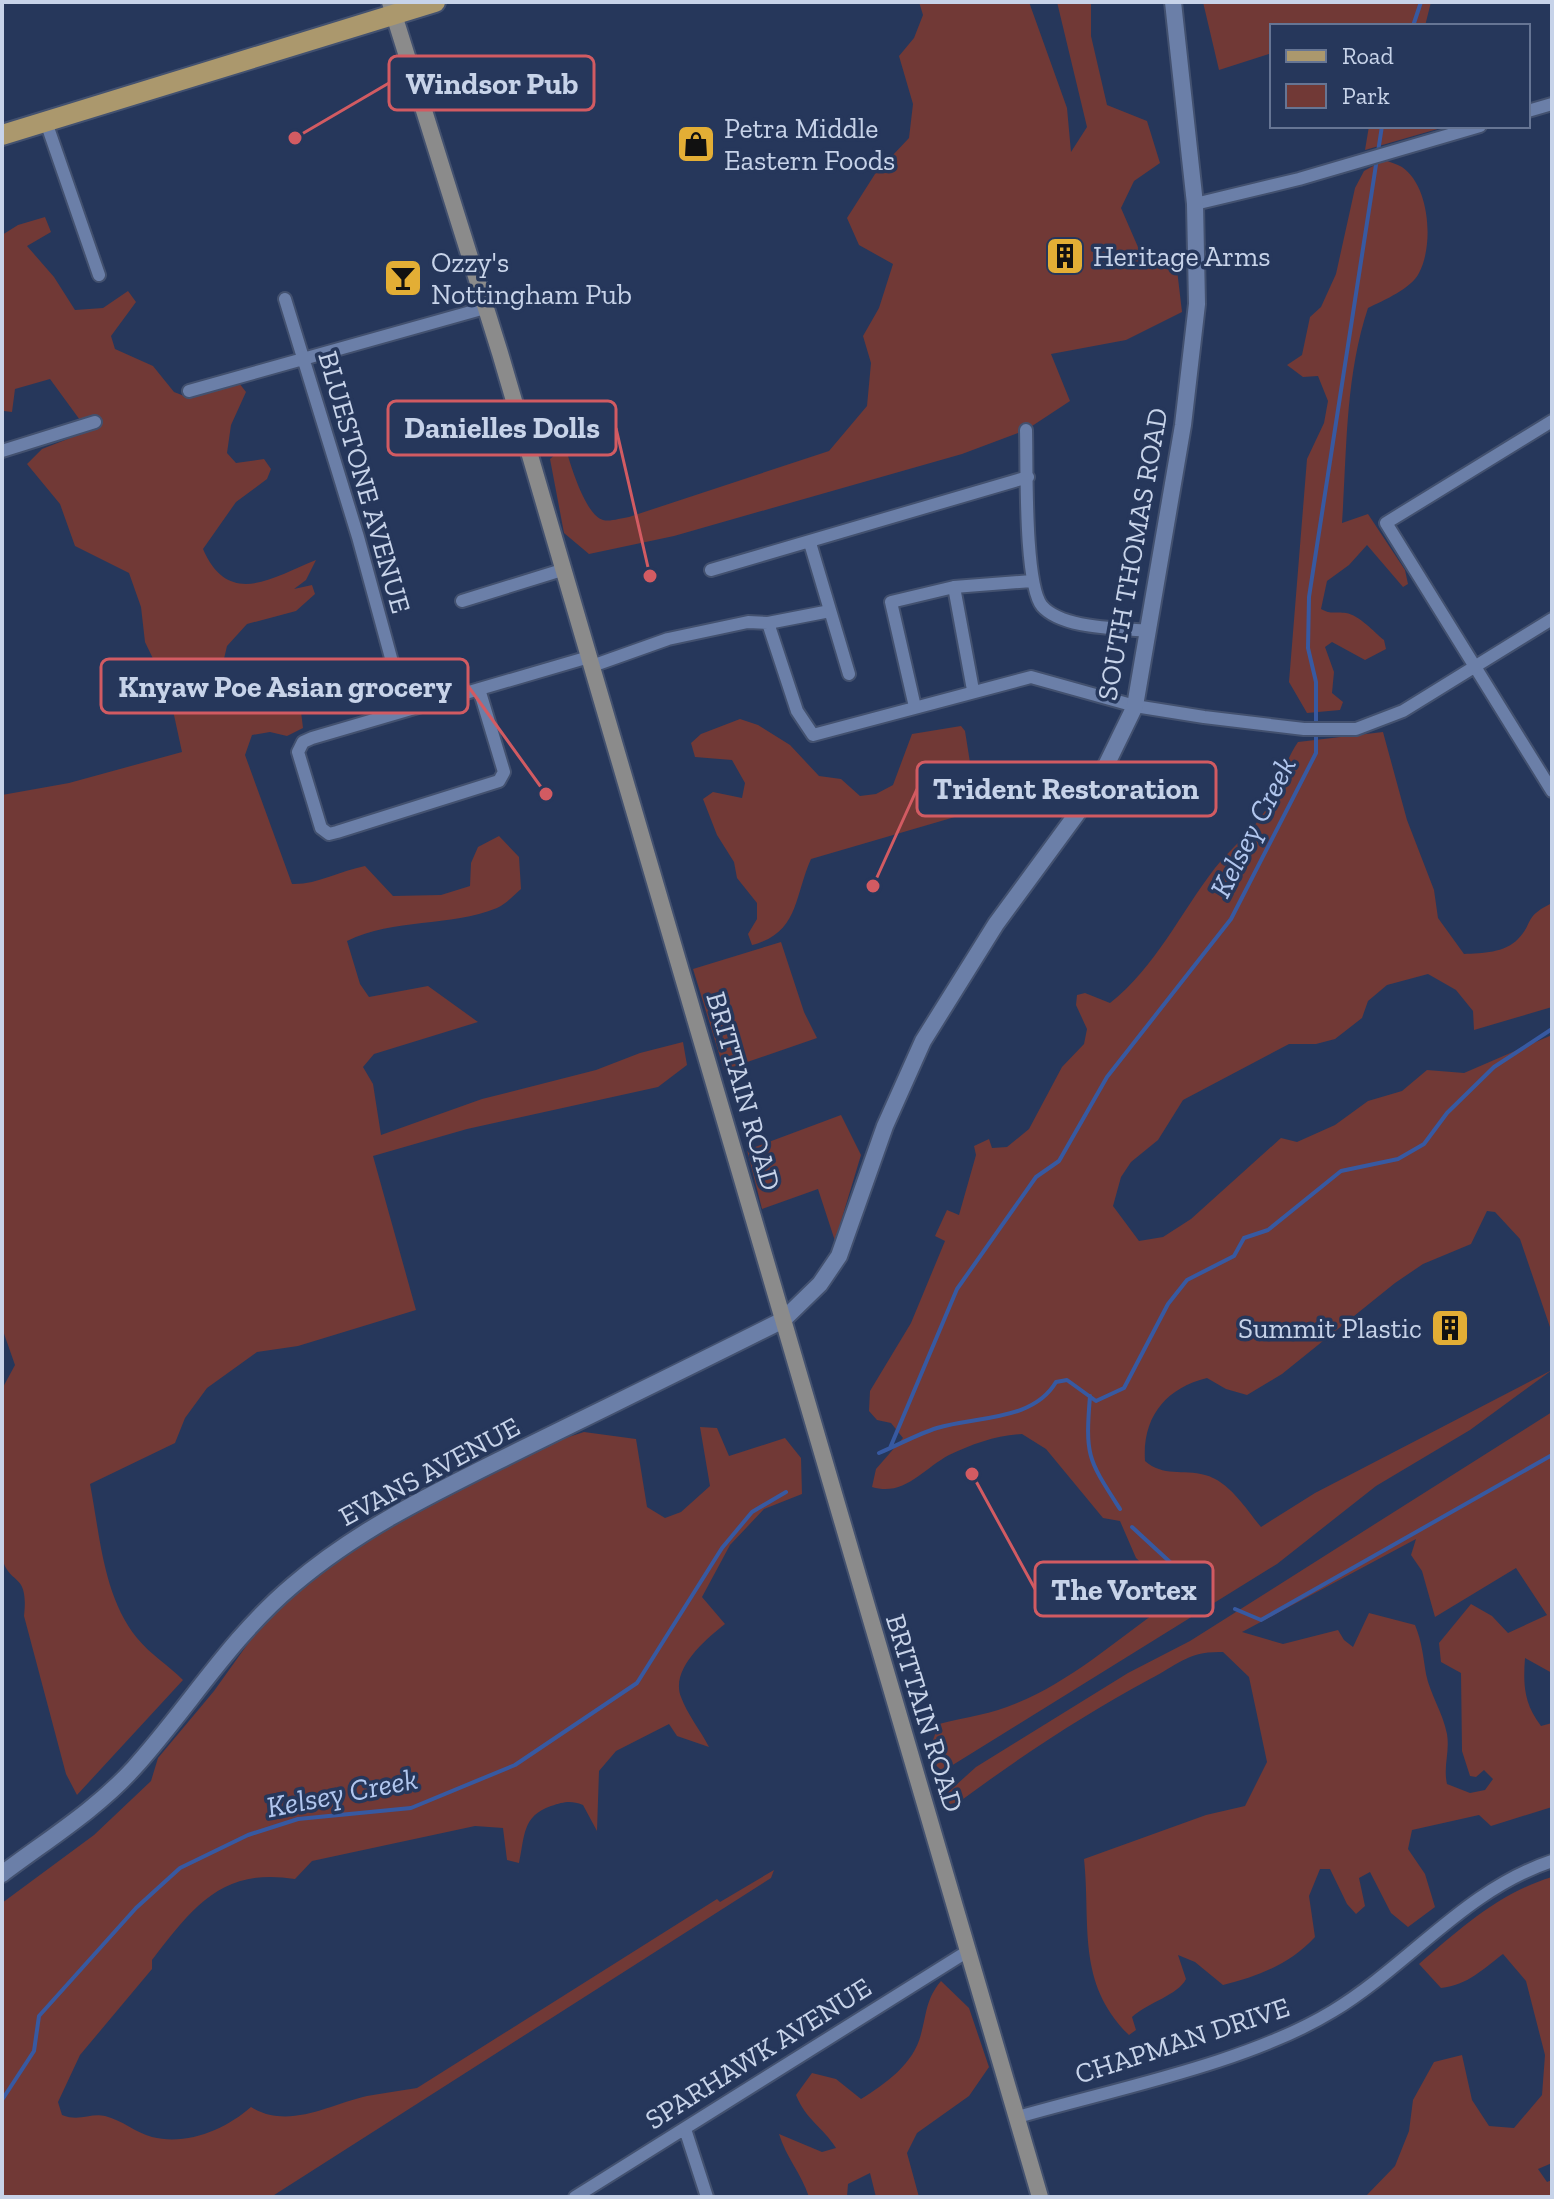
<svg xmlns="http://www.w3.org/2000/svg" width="1554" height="2199" viewBox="0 0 1554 2199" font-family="'Zilla Slab',serif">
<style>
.green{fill:#713936;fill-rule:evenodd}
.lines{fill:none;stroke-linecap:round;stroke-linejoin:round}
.stream{stroke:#3759a1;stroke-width:4}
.minor-casing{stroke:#43516f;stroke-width:16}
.tertiary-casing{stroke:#43516f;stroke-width:20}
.secondary-casing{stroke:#43516f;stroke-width:20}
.primary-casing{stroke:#43516f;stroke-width:24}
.minor{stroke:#6b7fa8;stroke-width:12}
.tertiary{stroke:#6b7fa8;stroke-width:16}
.secondary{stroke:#8b8b8b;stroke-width:16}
.primary{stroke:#ab986d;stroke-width:20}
.labels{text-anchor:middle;stroke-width:7;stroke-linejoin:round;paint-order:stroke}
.poi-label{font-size:28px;fill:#c7d3e9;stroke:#26375b;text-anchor:start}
.street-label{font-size:28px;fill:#c7d3e9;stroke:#26375b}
.water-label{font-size:30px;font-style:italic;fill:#b1c6ee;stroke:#26375b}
.leader{fill:none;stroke:#d25b62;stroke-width:3}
.callout-dot{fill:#d25b62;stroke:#26375b;stroke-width:3}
.callout{fill:#26375b;stroke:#d25b62;stroke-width:3}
.callout-label{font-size:30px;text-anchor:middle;font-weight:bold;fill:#c7d3e9}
</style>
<rect width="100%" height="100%" fill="#26375b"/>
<path class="green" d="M 919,2 L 1029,2 L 1067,108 L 1071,152 L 1087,127 L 1057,2 L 1091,2 L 1091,36 L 1107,105 L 1147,121 L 1160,163 L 1134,181 L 1121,208 L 1141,254 L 1176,261 L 1182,312 L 1126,340 L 1051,354 L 1070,401 L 1026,430 L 962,454 L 674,536 L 589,554 L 564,533 L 550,459 L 565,446 C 570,463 585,515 603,520 C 610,522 621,518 629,517 L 829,451 L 867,406 L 871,363 L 863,336 L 879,308 L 893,264 L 859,245 L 847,218 L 875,174 L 909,138 L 913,104 L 899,56 L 914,38 L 923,15 Z
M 1203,2 L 1431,2 L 1425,26 L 1272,26 L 1272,53 L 1219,70 Z
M 1369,126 L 1448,126 L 1365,150 Z
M 1384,160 C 1390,162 1397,164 1402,167 C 1430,186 1434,245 1419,273 C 1411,289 1384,300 1368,308 C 1345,377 1347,451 1342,523 L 1368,514 L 1405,570 L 1408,584 L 1403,587 L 1367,545 L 1349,565 L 1327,581 L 1321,609 C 1332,615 1335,611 1346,613 C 1359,615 1374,632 1384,640 L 1386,649 L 1365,660 L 1332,642 L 1325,647 L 1334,672 L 1332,693 L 1343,702 L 1340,710 L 1307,713 L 1289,682 L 1307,459 L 1324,423 L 1328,401 L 1318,376 L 1303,377 L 1287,365 L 1302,355 L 1310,317 L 1321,307 L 1336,274 L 1355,188 L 1364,171 Z
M 45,217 L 51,232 L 27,246 L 54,277 L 75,310 L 103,308 L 128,291 L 136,302 L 111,336 L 115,349 L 153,366 L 174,392 L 187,397 L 239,383 L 246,392 L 231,425 L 227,453 L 236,463 L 264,459 L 271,469 L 267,479 L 236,502 L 203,549 C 229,609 273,577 316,560 L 306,580 L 294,589 L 312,585 L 315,594 L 296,611 L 247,624 L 227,646 L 223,663 C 247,700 268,680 299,695 L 303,728 L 287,736 L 270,732 L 252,735 L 245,755 L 292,884 C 316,885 340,871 365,866 L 393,896 L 441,895 L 470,886 L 471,863 L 478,847 L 499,836 L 519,857 L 521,889 C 514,895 506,904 497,908 C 450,927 394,918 347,941 L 360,984 L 369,997 L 428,986 L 478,1022 L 374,1054 L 363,1067 L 373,1084 L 381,1135 L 482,1099 L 596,1070 L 640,1053 L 683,1042 L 687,1065 L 658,1087 L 467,1129 L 373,1156 L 416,1310 L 298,1346 L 257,1352 L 207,1388 L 185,1418 L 175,1443 L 90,1484 C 100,1535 103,1596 137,1638 C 151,1655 168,1665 183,1680 L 77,1795 L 66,1774 L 24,1616 C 29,1571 10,1587 2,1558 L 2,1389 L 15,1365 L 2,1328 L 2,795 L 69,783 L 182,752 L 169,692 L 145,642 L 141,607 L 129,573 L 75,546 L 60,504 L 27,464 L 42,449 L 88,431 L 50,379 L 15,389 L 12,412 L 4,411 L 2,404 L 2,235 L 18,225 Z
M 740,719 L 758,725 L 790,745 L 819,776 L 841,779 L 860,796 L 876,794 L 893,785 L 912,734 L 961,726 L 965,731 L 972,775 L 981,798 L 972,812 L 811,859 C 794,897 799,933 752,945 L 748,934 L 757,919 L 757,903 L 737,878 L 734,862 L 717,835 L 703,799 L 713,792 L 742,798 L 745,783 L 732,760 L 695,757 L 691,743 L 701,734 Z
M 1383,732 L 1407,820 L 1434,890 L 1438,918 L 1464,954 C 1482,953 1505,953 1518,939 C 1534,923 1523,917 1552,903 L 1552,1007 L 1474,1030 L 1473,1011 L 1456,990 L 1428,974 L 1387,985 L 1368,1001 L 1362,1018 L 1335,1039 L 1316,1044 L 1289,1044 L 1183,1100 L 1158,1140 L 1131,1162 L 1121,1177 L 1113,1206 L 1139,1241 L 1163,1237 L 1191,1219 L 1281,1138 L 1297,1142 L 1335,1125 L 1368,1101 L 1402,1091 L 1427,1070 L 1464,1073 L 1552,1035 L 1552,1333 L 1520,1239 L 1495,1212 L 1487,1211 L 1471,1244 L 1423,1264 L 1395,1283 L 1282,1374 L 1247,1395 L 1226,1389 L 1207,1378 C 1166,1388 1142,1417 1145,1461 C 1163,1477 1183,1469 1205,1475 C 1229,1481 1246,1509 1261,1527 L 1315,1493 L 1552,1370 L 1470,1430 L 1376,1486 L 1277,1564 L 943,1771 C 923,1758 932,1743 939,1724 C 966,1717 992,1714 1017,1703 C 1071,1681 1115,1641 1162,1608 L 1163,1583 L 1136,1558 L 1120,1521 L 1103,1518 L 1046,1449 L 1022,1434 C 997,1435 972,1444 949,1455 C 923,1469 904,1497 872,1487 L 876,1469 L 903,1438 L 891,1423 L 877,1420 L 869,1411 L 870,1391 L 911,1323 L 945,1241 L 935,1236 L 947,1210 L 959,1215 L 976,1155 L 974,1146 L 989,1139 L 992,1148 L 1007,1147 L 1029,1129 L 1062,1067 L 1084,1044 L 1087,1029 L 1076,1005 L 1077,995 L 1085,993 L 1110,1003 C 1155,968 1181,912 1215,868 C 1232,847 1253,831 1267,808 C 1280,787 1284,762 1298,742 Z
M 781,942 L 804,1012 L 817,1038 L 724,1070 L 693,969 Z
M 841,1115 L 861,1155 L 835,1241 L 818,1189 L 762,1209 L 747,1150 Z
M 1552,1412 L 1552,1673 L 1525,1658 C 1523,1685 1524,1704 1541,1726 L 1552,1723 L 1552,1807 L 1491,1826 L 1479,1815 L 1412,1830 L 1408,1849 L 1425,1874 L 1435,1907 L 1408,1927 L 1391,1913 L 1370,1872 L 1359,1878 L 1365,1906 L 1356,1914 L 1347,1904 L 1330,1869 L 1320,1869 L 1309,1896 L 1315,1937 C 1290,1964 1259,1976 1223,1985 L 1195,1962 L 1178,1955 L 1186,1979 C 1178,1995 1149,2002 1132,2017 L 1136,2030 L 1129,2035 C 1076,1983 1091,1925 1084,1859 L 1206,1815 L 1245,1806 L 1267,1762 L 1249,1677 L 1223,1652 C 1187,1651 1178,1665 1150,1679 C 1083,1715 1020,1757 959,1802 L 950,1804 L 945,1795 L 976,1767 L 1128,1673 L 1190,1641 ZM 1416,1539 L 1411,1555 L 1422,1571 L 1435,1617 L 1516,1568 L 1547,1615 L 1508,1633 L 1492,1616 L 1471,1604 L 1439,1643 L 1441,1662 L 1461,1673 L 1462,1751 L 1470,1776 L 1476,1777 L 1484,1770 L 1493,1779 L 1485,1790 L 1470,1793 L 1447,1784 C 1443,1766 1450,1752 1447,1734 C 1443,1713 1430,1694 1426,1674 C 1423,1656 1422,1642 1415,1625 L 1369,1613 L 1353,1647 L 1344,1640 L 1338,1630 L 1283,1644 L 1242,1632 Z
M 700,1427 L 717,1428 L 729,1456 L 785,1438 L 801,1458 L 802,1494 L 764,1509 L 730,1545 L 702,1597 L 725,1624 C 706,1639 670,1669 681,1697 C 687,1714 701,1731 709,1747 L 677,1736 L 669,1724 L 616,1751 L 599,1771 L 597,1831 L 583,1805 C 570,1800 564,1802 551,1806 C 522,1816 525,1836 519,1863 L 507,1860 L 503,1828 L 475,1826 L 312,1861 L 295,1879 C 222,1867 192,1908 152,1960 L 152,1969 L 80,2055 L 58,2102 L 62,2115 C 79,2122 90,2113 105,2116 C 122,2120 136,2133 152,2137 C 187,2146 226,2129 251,2107 C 288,2130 328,2105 367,2096 C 383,2093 400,2091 417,2088 L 717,1899 L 720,1902 L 774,1870 L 771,1878 L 271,2197 L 2,2197 L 2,1903 L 94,1835 L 151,1781 L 158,1758 L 214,1691 L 259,1628 L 279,1607 L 348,1550 L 426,1503 L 553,1442 L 584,1432 L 636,1439 L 647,1507 L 665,1518 L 681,1512 L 710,1486 Z
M 1552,1877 L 1552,2163 L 1538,2169 L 1547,2182 L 1552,2180 L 1552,2197 L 1365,2197 L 1395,2166 L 1409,2131 L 1413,2100 L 1434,2062 L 1462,2055 L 1472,2100 L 1489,2126 L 1514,2128 L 1542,2095 L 1545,2055 L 1526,1981 L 1503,1954 C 1483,1969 1468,1985 1441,1988 L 1419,1964 C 1461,1928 1499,1893 1552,1877 Z
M 941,1981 L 969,2008 L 989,2067 L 969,2096 L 917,2133 L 907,2153 L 919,2197 L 876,2197 L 870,2173 L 848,2184 L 847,2197 L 809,2197 C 801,2173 786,2157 779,2134 L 822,2152 L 836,2148 C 822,2126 806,2120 796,2095 L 812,2073 L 836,2079 L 861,2099 C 885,2084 914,2064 921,2034 C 927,2012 926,1999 941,1981 Z"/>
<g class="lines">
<path class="stream" d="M 1413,26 L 1421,2
M 1090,1396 C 1085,1457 1088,1459 1120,1509
M 890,1448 L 957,1289 L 1036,1177 L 1059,1161 L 1107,1077 L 1231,919 L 1316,753 L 1316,682 L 1308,648 L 1309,597 L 1382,126
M 879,1453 C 898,1445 918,1434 937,1428 C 978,1416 1033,1421 1056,1382 L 1067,1380 L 1096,1401 L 1124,1388 L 1168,1304 L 1187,1280 L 1234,1256 L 1244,1238 L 1268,1230 L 1341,1171 L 1398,1159 L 1424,1144 L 1447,1113 L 1494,1067 L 1552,1029
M 1132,1527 L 1209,1598
M 1235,1609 L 1261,1620 L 1552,1455
M 2,2100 L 34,2051 L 39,2016 L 136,1908 L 180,1868 L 248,1835 L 298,1819 L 411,1808 L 515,1765 L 637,1683 L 722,1548 L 752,1512 L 786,1492"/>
<defs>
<path id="minor" d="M 1528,111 L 1552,104
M 46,122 L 99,275
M 1195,204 L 1299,179 L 1480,126
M 285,299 L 358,537 L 397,680
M 189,391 L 485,308
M 1552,421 L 1386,523 L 1552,791
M 1026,430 C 1027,464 1024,584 1042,606 C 1062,629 1119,628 1148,631
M 2,451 L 95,422
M 810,543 L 849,674
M 711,570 L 1028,477
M 954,587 L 973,690
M 462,601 L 562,570
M 768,623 L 797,711 L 813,735 L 1031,677 L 1135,706 L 1204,717 L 1304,729 L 1356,729 L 1403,711 L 1552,619
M 592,666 L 668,639 L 748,622 L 768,623 L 830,611
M 479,689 L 504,772 L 499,781 L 337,832 L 329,834 L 321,828 L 298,752 L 303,742 L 312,738 L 589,657
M 915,707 L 891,602 L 954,587 L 1032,581
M 1018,2117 C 1115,2089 1248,2063 1333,2011 C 1410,1964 1465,1890 1552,1861
M 685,2129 L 707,2197
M 575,2197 L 968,1951"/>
<path id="tertiary" d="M 2,1874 C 47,1840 96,1810 134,1768 C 189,1707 230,1638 293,1585 C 362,1526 442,1489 522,1449 C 609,1406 696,1364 783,1320 L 820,1284 L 839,1256 L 885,1126 L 923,1041 L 996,924 L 1076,815 L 1099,780 L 1135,706 L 1183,425 L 1197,304 L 1195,204 L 1173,2"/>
<path id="secondary" d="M 390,2 L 500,353 L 1040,2197"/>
<path id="primary" d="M 2,135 L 435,2"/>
</defs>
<use href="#minor" class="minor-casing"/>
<use href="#tertiary" class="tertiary-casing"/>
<use href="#secondary" class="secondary-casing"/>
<use href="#primary" class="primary-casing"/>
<use href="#minor" class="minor"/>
<use href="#tertiary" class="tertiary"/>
<use href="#secondary" class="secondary"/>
<use href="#primary" class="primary"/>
</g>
<defs>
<symbol id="shop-square" viewBox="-11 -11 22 22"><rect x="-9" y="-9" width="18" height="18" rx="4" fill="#e3ae35" stroke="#26375b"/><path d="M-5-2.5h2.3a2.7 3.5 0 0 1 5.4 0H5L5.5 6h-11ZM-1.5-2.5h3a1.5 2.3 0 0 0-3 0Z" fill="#111"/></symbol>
<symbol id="building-square" viewBox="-11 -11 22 22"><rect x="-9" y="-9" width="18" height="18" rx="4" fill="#e3ae35" stroke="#26375b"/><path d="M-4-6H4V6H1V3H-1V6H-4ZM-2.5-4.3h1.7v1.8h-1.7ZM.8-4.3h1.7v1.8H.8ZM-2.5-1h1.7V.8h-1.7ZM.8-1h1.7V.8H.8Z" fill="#111"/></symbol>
<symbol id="bar-square" viewBox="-11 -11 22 22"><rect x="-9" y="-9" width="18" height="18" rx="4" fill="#e3ae35" stroke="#26375b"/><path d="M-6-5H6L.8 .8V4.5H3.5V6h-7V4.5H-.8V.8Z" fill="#111"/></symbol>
</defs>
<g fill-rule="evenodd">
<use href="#shop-square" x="674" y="122" width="44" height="44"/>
<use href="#building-square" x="1043" y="234" width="44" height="44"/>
<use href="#bar-square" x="381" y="256" width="44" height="44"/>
<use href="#building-square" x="1428" y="1306" width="44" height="44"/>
</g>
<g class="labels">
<g class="poi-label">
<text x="724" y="138">Petra Middle<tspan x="724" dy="32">Eastern Foods</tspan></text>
<text x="1093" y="266">Heritage Arms</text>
<text x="431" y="272">Ozzy's<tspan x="431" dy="32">Nottingham Pub</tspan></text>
<text x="1422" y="1338" text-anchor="end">Summit Plastic</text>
</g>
<g class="street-label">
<text transform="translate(365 482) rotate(74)" y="10">BLUESTONE AVENUE</text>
<text transform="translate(1132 554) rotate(-80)" y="10">SOUTH THOMAS ROAD</text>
<text transform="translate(744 1091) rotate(74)" y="10">BRITTAIN ROAD</text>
<text transform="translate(429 1471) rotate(-28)" y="10">EVANS AVENUE</text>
<text transform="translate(925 1713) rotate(73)" y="10">BRITTAIN ROAD</text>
<text transform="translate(1182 2040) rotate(-18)" y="10">CHAPMAN DRIVE</text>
<text transform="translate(758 2053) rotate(-32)" y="10">SPARHAWK AVENUE</text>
</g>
<g class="water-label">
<text transform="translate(1253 827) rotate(-63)" y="10">Kelsey Creek</text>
<text transform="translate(342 1793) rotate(-11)" y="10">Kelsey Creek</text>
</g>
</g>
<path class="leader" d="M295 138L389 83M650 576L616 428M546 794L468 686M873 886L917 789M972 1474L1035 1589"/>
<g class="callout-dot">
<circle cx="295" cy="138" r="8"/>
<circle cx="650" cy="576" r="8"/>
<circle cx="546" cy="794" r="8"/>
<circle cx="873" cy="886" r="8"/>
<circle cx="972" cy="1474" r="8"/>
</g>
<g class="callout">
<rect x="389" y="56" width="205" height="54" rx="8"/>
<rect x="388" y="401" width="228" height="54" rx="8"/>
<rect x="101" y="659" width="367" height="54" rx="8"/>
<rect x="917" y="762" width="299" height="54" rx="8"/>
<rect x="1035" y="1562" width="178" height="54" rx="8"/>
</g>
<g class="callout-label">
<text x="492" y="94">Windsor Pub</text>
<text x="502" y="438">Danielles Dolls</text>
<text x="285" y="697">Knyaw Poe Asian grocery</text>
<text x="1066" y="799">Trident Restoration</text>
<text x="1124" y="1600">The Vortex</text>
</g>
<rect width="1554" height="2199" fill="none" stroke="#c7d3e9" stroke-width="8"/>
<rect x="1270" y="24" width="260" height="104" fill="#26375b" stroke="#667594" stroke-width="2"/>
<rect x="1286" y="50" width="40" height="12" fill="#ab986d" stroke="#667594" stroke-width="2"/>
<text x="1342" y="64" font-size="24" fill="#c7d3e9">Road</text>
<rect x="1286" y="84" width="40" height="24" fill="#713936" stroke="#667594" stroke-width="2"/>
<text x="1342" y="104" font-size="24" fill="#c7d3e9">Park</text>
</svg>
